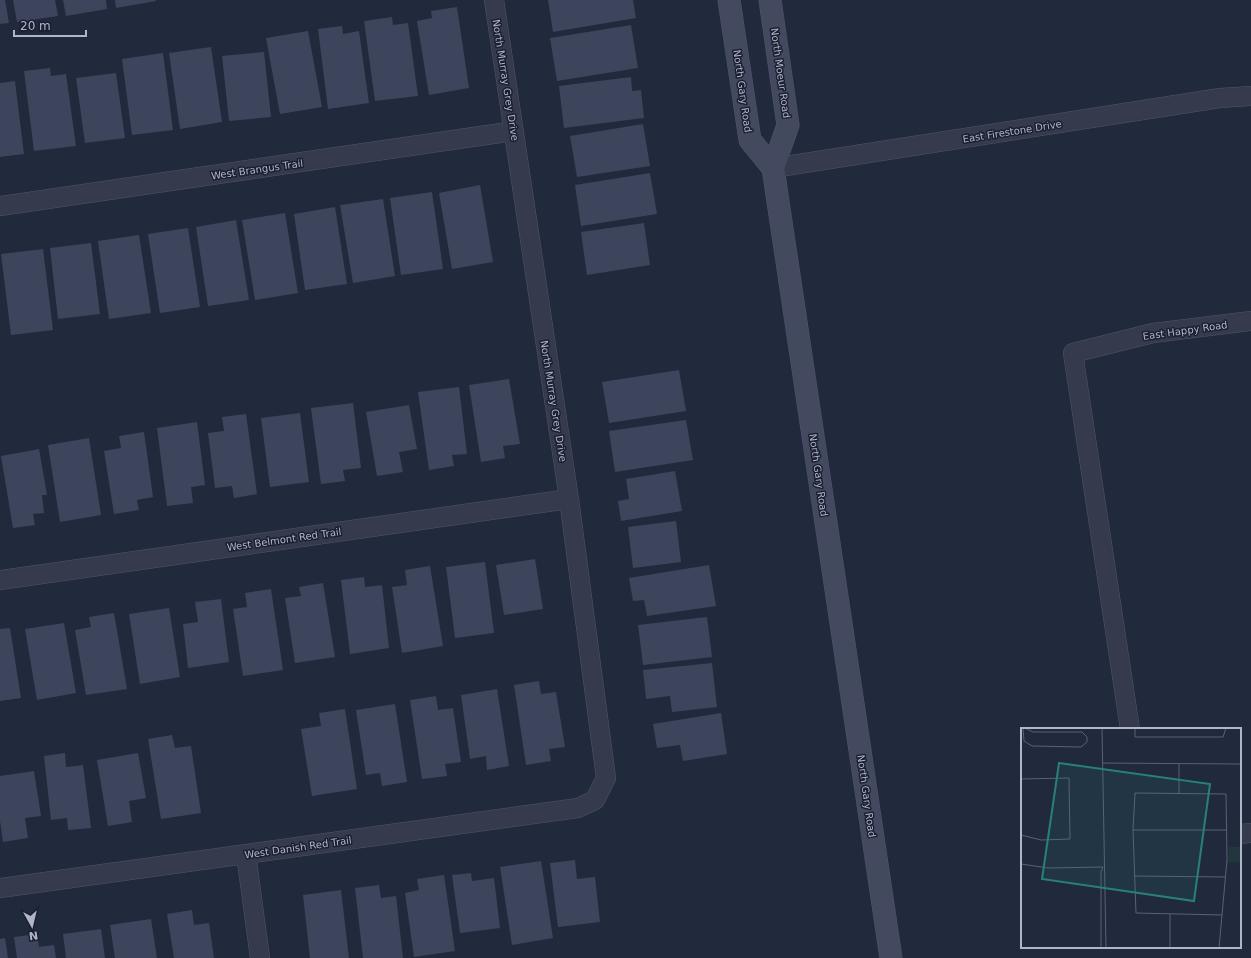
<svg xmlns="http://www.w3.org/2000/svg" width="1251" height="958" viewBox="0 0 1251 958" font-family="'DejaVu Sans',sans-serif">
<style>
.building{fill:#3d455c}
.lines{fill:none;stroke-linecap:round;stroke-linejoin:round}
.street-casing{stroke:#505667;stroke-width:20}
.secondary-casing{stroke:#505667;stroke-width:23}
.street{stroke:#353b4c;stroke-width:19}
.secondary{stroke:#434a5f;stroke-width:22}
.labels{text-anchor:middle;stroke-width:3;stroke-linejoin:round;paint-order:stroke}
.street-label{font-size:10px;fill:#b0b6c8;stroke:#1a2031}
.inset-road{fill:none;stroke:#5a6174;stroke-width:1}
.view{fill:#27807c;fill-opacity:0.15;stroke:#27807c;stroke-width:2}
.inset-edge{fill:none;stroke:#b0b6c8;stroke-width:2}
</style>
<rect width="100%" height="100%" fill="#21293c"/>
<path class="building" d="M 0,0 L 5,0 L 9,23 L 0,24 Z
M 13,0 L 55,0 L 58,16 L 17,22 Z
M 63,0 L 106,0 L 107,9 L 66,16 Z
M 115,0 L 156,0 L 156,1 L 116,8 Z
M 548,0 L 633,0 L 636,18 L 553,32 Z
M 457,7 L 469,88 L 429,95 L 417,21 L 432,18 L 431,11 Z
M 392,17 L 393,25 L 408,23 L 418,96 L 375,101 L 364,21 Z
M 631,25 L 638,68 L 557,81 L 550,38 Z
M 342,26 L 343,34 L 359,31 L 369,103 L 328,109 L 318,29 Z
M 308,31 L 322,107 L 280,114 L 266,38 Z
M 211,47 L 222,122 L 180,129 L 169,53 Z
M 264,52 L 271,117 L 229,121 L 222,56 Z
M 163,53 L 173,130 L 132,135 L 122,59 Z
M 50,68 L 51,76 L 66,74 L 76,146 L 34,151 L 24,71 Z
M 116,73 L 125,138 L 85,143 L 76,78 Z
M 631,77 L 632,91 L 641,90 L 644,118 L 564,128 L 559,86 Z
M 15,81 L 24,154 L 0,157 L 0,83 Z
M 643,124 L 650,166 L 577,177 L 570,136 Z
M 650,173 L 657,214 L 581,226 L 575,185 Z
M 480,185 L 493,262 L 452,269 L 439,193 Z
M 432,192 L 443,269 L 401,275 L 390,198 Z
M 383,199 L 395,276 L 353,283 L 340,205 Z
M 335,207 L 347,284 L 305,290 L 294,214 Z
M 285,213 L 298,293 L 255,300 L 242,220 Z
M 236,220 L 249,300 L 208,306 L 196,227 Z
M 644,223 L 650,265 L 587,275 L 581,232 Z
M 188,228 L 200,307 L 160,313 L 148,234 Z
M 139,235 L 151,313 L 109,319 L 98,241 Z
M 91,243 L 100,314 L 58,319 L 50,248 Z
M 43,249 L 53,330 L 11,335 L 1,254 Z
M 679,370 L 686,411 L 609,423 L 602,382 Z
M 509,379 L 520,444 L 503,446 L 505,458 L 481,462 L 469,385 Z
M 459,387 L 467,454 L 452,455 L 454,466 L 429,470 L 418,392 Z
M 353,403 L 361,468 L 343,470 L 345,481 L 321,484 L 311,408 Z
M 409,405 L 417,449 L 399,452 L 403,472 L 377,476 L 366,412 Z
M 300,413 L 309,482 L 270,487 L 261,418 Z
M 246,414 L 257,494 L 234,498 L 232,486 L 215,488 L 208,433 L 224,431 L 222,417 Z
M 686,420 L 693,460 L 615,472 L 609,431 Z
M 197,422 L 205,485 L 191,487 L 193,503 L 167,506 L 157,428 Z
M 144,432 L 153,497 L 137,500 L 139,510 L 114,514 L 104,451 L 121,448 L 119,436 Z
M 89,438 L 101,515 L 60,522 L 48,445 Z
M 39,449 L 47,495 L 42,495 L 44,513 L 33,514 L 35,525 L 13,528 L 1,456 Z
M 675,471 L 682,511 L 621,521 L 618,501 L 629,499 L 626,479 Z
M 676,521 L 681,562 L 633,568 L 628,527 Z
M 535,559 L 543,609 L 504,615 L 496,565 Z
M 485,562 L 494,633 L 455,638 L 446,567 Z
M 709,565 L 716,606 L 647,616 L 644,600 L 633,601 L 629,578 Z
M 430,566 L 443,646 L 402,653 L 392,587 L 407,585 L 405,570 Z
M 364,577 L 365,587 L 382,585 L 389,648 L 350,654 L 341,580 Z
M 323,583 L 335,657 L 295,663 L 285,598 L 301,596 L 299,587 Z
M 271,589 L 283,670 L 243,676 L 233,609 L 247,607 L 245,593 Z
M 221,599 L 229,662 L 188,668 L 183,624 L 198,622 L 195,602 Z
M 169,608 L 180,677 L 140,684 L 129,614 Z
M 114,613 L 127,689 L 86,695 L 75,630 L 91,627 L 89,617 Z
M 707,617 L 712,657 L 643,665 L 638,625 Z
M 64,623 L 76,693 L 37,700 L 25,629 Z
M 10,628 L 21,698 L 0,701 L 0,629 Z
M 712,663 L 717,707 L 672,712 L 670,696 L 646,699 L 643,670 Z
M 539,681 L 541,694 L 556,692 L 565,747 L 549,749 L 551,761 L 526,765 L 514,685 Z
M 497,689 L 509,766 L 487,770 L 486,756 L 470,759 L 461,695 Z
M 436,696 L 438,710 L 453,708 L 461,762 L 445,764 L 447,776 L 422,779 L 410,700 Z
M 395,704 L 407,782 L 382,786 L 380,773 L 366,775 L 356,710 Z
M 345,709 L 357,789 L 312,796 L 301,729 L 321,726 L 319,713 Z
M 721,713 L 727,754 L 683,761 L 680,745 L 657,748 L 653,724 Z
M 172,735 L 175,748 L 191,746 L 201,813 L 161,819 L 148,739 Z
M 65,753 L 66,767 L 83,765 L 91,828 L 68,830 L 67,818 L 51,820 L 44,756 Z
M 138,753 L 146,798 L 129,801 L 132,822 L 108,826 L 97,760 Z
M 34,771 L 41,816 L 25,818 L 28,838 L 3,842 L 0,821 L 0,776 Z
M 575,860 L 577,879 L 595,877 L 600,922 L 558,927 L 550,863 Z
M 541,861 L 553,938 L 512,945 L 500,867 Z
M 471,873 L 472,881 L 494,878 L 500,928 L 460,933 L 452,875 Z
M 444,875 L 455,951 L 414,957 L 405,893 L 419,890 L 417,879 Z
M 379,885 L 381,898 L 396,896 L 403,958 L 363,958 L 355,888 Z
M 341,890 L 349,958 L 310,958 L 303,895 Z
M 192,910 L 194,925 L 209,923 L 214,958 L 174,958 L 167,914 Z
M 151,919 L 157,958 L 115,958 L 110,925 Z
M 101,929 L 105,958 L 66,958 L 63,934 Z
M 37,934 L 39,947 L 54,945 L 56,958 L 17,958 L 14,937 Z
M 5,938 L 8,958 L 0,958 L 0,939 Z"/>
<g class="lines">
<defs>
<path id="street" d="M 773,168 L 1220,98 L 1251,96
M 0,206 L 514,131
M 0,580 L 569,499
M 1130,729 L 1073,353 L 1153,333 L 1251,321
M 1240,834 L 1251,833
M 246,854 L 260,958
M 0,888 L 578,808 L 595,800 L 606,778 L 569,499 L 494,0"/>
<path id="secondary" d="M 729,0 L 750,140 L 773,168 L 891,958
M 770,0 L 788,125 L 773,168"/>
</defs>
<use href="#street" class="street-casing"/>
<use href="#secondary" class="secondary-casing"/>
<use href="#street" class="street"/>
<use href="#secondary" class="secondary"/>
</g>
<g class="labels">
<g class="street-label">
<text transform="translate(781 73) rotate(82)" y="4">North Moeur Road</text>
<text transform="translate(506 80) rotate(81)" y="4">North Murray Grey Drive</text>
<text transform="translate(743 91) rotate(82)" y="4">North Gary Road</text>
<text transform="translate(1012 131) rotate(-9)" y="4">East Firestone Drive</text>
<text transform="translate(257 169) rotate(-8)" y="4">West Brangus Trail</text>
<text transform="translate(1185 330) rotate(-8)" y="4">East Happy Road</text>
<text transform="translate(554 401) rotate(81)" y="4">North Murray Grey Drive</text>
<text transform="translate(819 475) rotate(82)" y="4">North Gary Road</text>
<text transform="translate(284 539) rotate(-8)" y="4">West Belmont Red Trail</text>
<text transform="translate(867 796) rotate(82)" y="4">North Gary Road</text>
<text transform="translate(298 847) rotate(-8)" y="4">West Danish Red Trail</text>
</g>
</g>
<g transform="translate(1021 728)">
<rect width="220" height="220" fill="#21293c"/>
<path d="M 208,119 L 220,119 L 220,135 L 207,134 Z" fill="#23363d"/>
<path class="inset-road" d="M 2,0 L 3,13 L 11,18 L 60,19 L 66,14 L 66,9 L 61,4 L 12,4 L 4,0M 81,0 L 85,220M 114,0 L 114,9 L 202,9 L 205,0M 81,35 L 220,36M 0,51 L 48,50 L 49,111 L 20,112 L 0,107M 158,65 L 158,36M 112,102 L 206,102M 0,136 L 27,140 L 82,139M 113,148 L 204,149M 149,186 L 149,220M 80,220 L 80,144 L 82,139M 198,220 L 206,132 L 205,66 L 114,65 L 112,102 L 115,185 L 201,187"/>
<path class="view" d="M 38,35 L 189,56 L 173,173 L 21,151 Z"/>
<rect width="220" height="220" class="inset-edge"/>
</g>
<g transform="translate(32 926) rotate(172)" stroke="#1a2031" stroke-width="3" paint-order="stroke">
<path d="M0-3L7 15L0 10L-7 15Z" fill="#b0b6c8"/>
<text y="-6" font-size="11" font-weight="bold" text-anchor="middle" fill="#b0b6c8">N</text>
</g>
<path d="M14 30v6h72v-6" fill="none" stroke="#b0b6c8" stroke-width="2"/>
<text x="20" y="30" font-size="12" fill="#b0b6c8" stroke="#1a2031" stroke-width="3" paint-order="stroke">20 m</text>
</svg>
